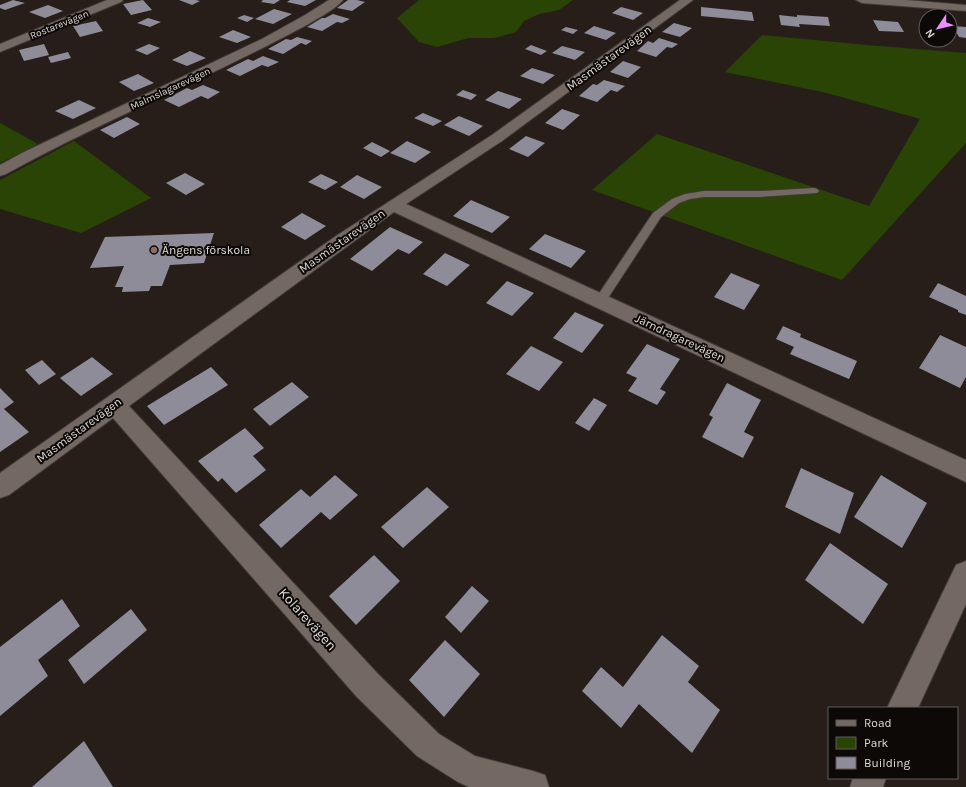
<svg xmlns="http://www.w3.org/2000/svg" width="966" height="787" viewBox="0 0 966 787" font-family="Karla,sans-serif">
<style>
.green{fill:#294405}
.building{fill:#8d8c98}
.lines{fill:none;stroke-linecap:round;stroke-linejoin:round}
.lane-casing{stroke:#423a36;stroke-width:2}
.street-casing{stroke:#423a36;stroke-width:2}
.lane{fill:#736862;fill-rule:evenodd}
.street{fill:#736862;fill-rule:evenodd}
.education-dot{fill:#8d6e63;stroke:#0d0907;stroke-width:1.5}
.labels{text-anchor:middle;stroke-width:4;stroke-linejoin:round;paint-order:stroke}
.far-street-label{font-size:10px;fill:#e0d9d5;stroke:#0d0907}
.street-label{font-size:12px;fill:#e0d9d5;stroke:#0d0907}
.poi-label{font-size:12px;fill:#e0d9d5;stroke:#0d0907;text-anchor:start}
.near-street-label{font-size:14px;fill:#e0d9d5;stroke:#0d0907}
</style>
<rect width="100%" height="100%" fill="#271e19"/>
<path class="green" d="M 419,0 L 573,0 L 559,10 L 539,14 L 524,21 L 516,32 L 494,38 L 469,38 L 437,47 L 419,42 L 397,18 Z
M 762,35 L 867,45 L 966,53 L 966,143 L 842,280 L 592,190 L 657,134 L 869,206 L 920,119 L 827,93 L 725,72 Z
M 0,123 L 38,144 L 0,163 Z
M 74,141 L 151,198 L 81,233 L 0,209 L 0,180 Z"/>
<path class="building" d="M 13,0 L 25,3 L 5,10 L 0,8 L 0,5 Z
M 143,0 L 152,10 L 131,15 L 123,4 Z
M 179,0 L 196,0 L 200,1 L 192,5 Z
M 263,0 L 280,0 L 274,4 L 261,2 Z
M 290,0 L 316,0 L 305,6 L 287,2 Z
M 348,0 L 357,0 L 365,2 L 352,11 L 337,8 Z
M 48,5 L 63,11 L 45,18 L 29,12 Z
M 621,7 L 643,13 L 633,20 L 612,13 Z
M 701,7 L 752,12 L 754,21 L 701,16 Z
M 274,9 L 292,14 L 273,24 L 255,19 Z
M 333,14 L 350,19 L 342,23 L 337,22 L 322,31 L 307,27 L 322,18 L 325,18 Z
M 244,15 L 254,18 L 247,22 L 237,18 Z
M 779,15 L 797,17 L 797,15 L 828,17 L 830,26 L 799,24 L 800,27 L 781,25 Z
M 148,18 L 161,22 L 150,27 L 137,23 Z
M 873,20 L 898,22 L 904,32 L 879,31 Z
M 96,21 L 103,31 L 80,37 L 73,26 Z
M 674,23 L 692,28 L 680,37 L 662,32 Z
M 594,26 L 616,33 L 606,40 L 584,33 Z
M 953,26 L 966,27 L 966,38 L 959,37 Z
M 566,27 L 578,30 L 573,34 L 561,30 Z
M 233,30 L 251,37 L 237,43 L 219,37 Z
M 297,37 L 312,41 L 306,45 L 301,43 L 283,54 L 268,49 L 286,39 L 291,40 Z
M 659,38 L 678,44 L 672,48 L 667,47 L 656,57 L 637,51 L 648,41 L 653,43 Z
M 44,44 L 49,55 L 24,61 L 19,50 Z
M 149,44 L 160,48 L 147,55 L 135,50 Z
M 531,45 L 547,51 L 541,55 L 525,49 Z
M 562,46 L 585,52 L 575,60 L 552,53 Z
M 190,51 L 206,58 L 187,66 L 172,60 Z
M 68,52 L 71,58 L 51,63 L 48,57 Z
M 263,56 L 279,62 L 268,67 L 262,65 L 240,76 L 226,70 L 248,59 L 253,61 Z
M 623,61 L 641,67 L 628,78 L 610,72 Z
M 532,68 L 555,75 L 543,84 L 520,76 Z
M 138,74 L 154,83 L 134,91 L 119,82 Z
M 604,80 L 625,86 L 617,92 L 611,90 L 597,102 L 579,96 L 593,84 L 597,85 Z
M 203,85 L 220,92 L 208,99 L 201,96 L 179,107 L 164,100 L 187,88 L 192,90 Z
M 463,90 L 477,95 L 471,100 L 456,95 Z
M 498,91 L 522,99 L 509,109 L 485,100 Z
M 79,100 L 96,108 L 73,119 L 55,111 Z
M 562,109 L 580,115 L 563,130 L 545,123 Z
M 423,113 L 442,121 L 433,126 L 414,118 Z
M 459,116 L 483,126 L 469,136 L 444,125 Z
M 127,117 L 140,124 L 114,138 L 100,130 Z
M 526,136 L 545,143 L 528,157 L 509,149 Z
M 407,141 L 431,152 L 415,163 L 390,153 Z
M 372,142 L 390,151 L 381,157 L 363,148 Z
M 185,173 L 205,184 L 186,195 L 166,183 Z
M 321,174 L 338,182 L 325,190 L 308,182 Z
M 357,175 L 382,187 L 364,199 L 340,187 Z
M 471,200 L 510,217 L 492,233 L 453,216 Z
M 302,213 L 326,226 L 305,240 L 281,227 Z
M 390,227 L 423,242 L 409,254 L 398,249 L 372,271 L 350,259 Z
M 214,233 L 204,263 L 170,265 L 162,286 L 151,286 L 149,291 L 122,292 L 123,287 L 115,287 L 124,266 L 90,268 L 105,237 Z
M 545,234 L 586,251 L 571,268 L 529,249 Z
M 445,253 L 470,265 L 447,286 L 423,274 Z
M 731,273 L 760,285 L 744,310 L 714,297 Z
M 507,281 L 534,293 L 512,316 L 486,303 Z
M 938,283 L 966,296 L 966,315 L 958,312 L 958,310 L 929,297 Z
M 575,312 L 604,325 L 582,353 L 553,338 Z
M 783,326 L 801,334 L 800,337 L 857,361 L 849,379 L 790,354 L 794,347 L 776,339 Z
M 940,335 L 966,347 L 966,377 L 960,388 L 919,368 Z
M 647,344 L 680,359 L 660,389 L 666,392 L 657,405 L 628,391 L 637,378 L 626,373 Z
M 531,346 L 563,362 L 539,391 L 506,374 Z
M 92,357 L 113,374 L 81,396 L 60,378 Z
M 42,360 L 56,374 L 39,385 L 25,370 Z
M 211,367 L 228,385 L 164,425 L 147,406 Z
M 292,382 L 309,397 L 270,426 L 253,409 Z
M 727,383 L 761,400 L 744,432 L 754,437 L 743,458 L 702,437 L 713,417 L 709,415 Z
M 0,388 L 14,402 L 4,409 L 29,432 L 0,452 Z
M 594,398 L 607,405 L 589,431 L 575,423 Z
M 245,428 L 264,448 L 253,456 L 266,470 L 236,493 L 222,478 L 218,482 L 198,461 Z
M 801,468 L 854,493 L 840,534 L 785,507 Z
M 335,475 L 358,495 L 330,520 L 321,512 L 281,548 L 259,525 L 301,489 L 310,497 Z
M 881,475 L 927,503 L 902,548 L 854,517 Z
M 427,487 L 449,507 L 403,548 L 381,527 Z
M 830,543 L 888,584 L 863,624 L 805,580 Z
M 374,555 L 400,581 L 356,625 L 329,596 Z
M 472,586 L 489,601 L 461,633 L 445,617 Z
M 62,599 L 80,626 L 38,660 L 48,676 L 0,716 L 0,647 Z
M 131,609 L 147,630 L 84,684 L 68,660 Z
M 662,635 L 699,666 L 688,682 L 720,710 L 692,753 L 639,704 L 621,728 L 582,691 L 601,667 L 623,687 Z
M 445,640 L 480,674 L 444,717 L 409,680 Z
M 84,741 L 113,787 L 32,787 Z"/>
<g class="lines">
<defs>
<path id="lane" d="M 814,188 L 817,189 L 819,191 L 817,193 L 760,197 L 704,197 L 690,199 L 679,203 L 661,217 L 604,304 L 596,304 L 594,301 L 653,213 L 672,199 L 685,194 L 704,191 L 760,191 Z"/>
<path id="street" d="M 107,0 L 123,0 L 121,2 L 0,52 L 0,44 Z
M 329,0 L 343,0 C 335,11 292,33 278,40 C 188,87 94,125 6,174 L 0,176 L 0,165 L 22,153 L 262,39 L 305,15 Z
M 680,0 L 693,0 L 502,141 L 406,204 L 966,460 L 966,482 L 394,212 L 129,406 L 378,674 L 439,734 L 475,756 L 533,771 L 545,775 L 549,787 L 469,787 L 458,782 L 417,756 L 356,696 L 113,418 L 9,495 L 0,498 L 0,473 L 336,236 L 492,135 Z
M 856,0 L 906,0 L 966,5 L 966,11 L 862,3 Z
M 966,561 L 966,604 L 918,708 L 887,708 L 956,565 Z
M 853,778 L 886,778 L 883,787 L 850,787 Z"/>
</defs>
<use href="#lane" class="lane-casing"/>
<use href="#street" class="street-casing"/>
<use href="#lane" class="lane"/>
<use href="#street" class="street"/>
</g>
<circle class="education-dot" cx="154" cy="250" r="4"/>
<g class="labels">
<g class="far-street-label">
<text transform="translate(59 24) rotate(-22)" y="4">Rostarevägen</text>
<text transform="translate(170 88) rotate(-25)" y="4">Malmslagarevägen</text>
</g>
<g class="street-label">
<text transform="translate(609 58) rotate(-36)" y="4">Masmästarevägen</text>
<text transform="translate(342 241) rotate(-35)" y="4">Masmästarevägen</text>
<text transform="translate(680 338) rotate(25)" y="4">Järndragarevägen</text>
<text transform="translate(79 430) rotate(-36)" y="4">Masmästarevägen</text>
</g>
<g class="poi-label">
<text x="162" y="254">Ängens förskola</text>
</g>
<g class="near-street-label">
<text transform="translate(308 619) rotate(48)" y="5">Kolarevägen</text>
</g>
</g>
<rect x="828" y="707" width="130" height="72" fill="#0d0907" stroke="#615c59"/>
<rect x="836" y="720" width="20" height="6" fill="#736862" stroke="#615c59"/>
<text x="864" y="727" font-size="12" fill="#e0d9d5">Road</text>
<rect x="836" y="737" width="20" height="12" fill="#294405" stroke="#615c59"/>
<text x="864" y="747" font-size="12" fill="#e0d9d5">Park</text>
<rect x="836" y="757" width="20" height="12" fill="#8d8c98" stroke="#615c59"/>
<text x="864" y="767" font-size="12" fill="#e0d9d5">Building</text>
<g transform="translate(938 28) rotate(235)"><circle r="19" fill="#0d0907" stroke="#615c59"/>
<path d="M0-3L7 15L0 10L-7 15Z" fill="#ea8dfd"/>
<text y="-6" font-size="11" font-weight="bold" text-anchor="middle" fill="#e0d9d5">N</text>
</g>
</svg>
